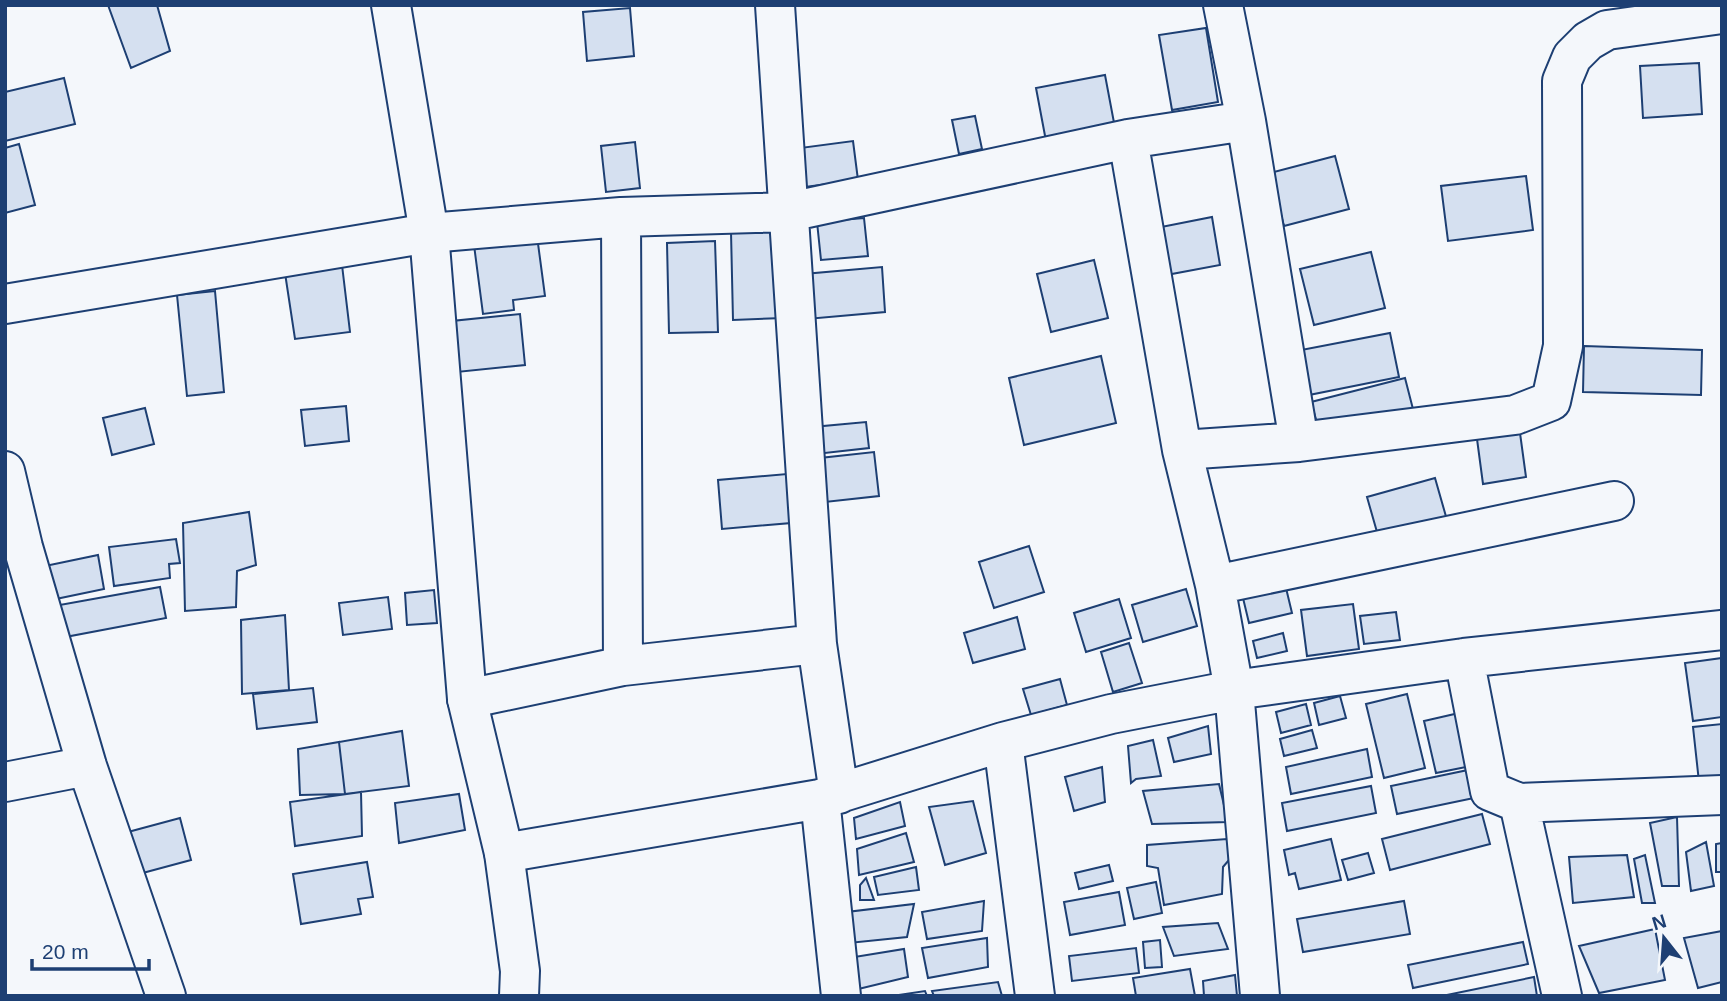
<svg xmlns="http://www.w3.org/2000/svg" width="1727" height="1001" viewBox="0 0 1727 1001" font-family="Helvetica,sans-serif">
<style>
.building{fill:#d5e0f0;stroke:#1d3f73;stroke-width:2}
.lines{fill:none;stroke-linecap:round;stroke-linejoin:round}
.minor-casing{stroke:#1d3f73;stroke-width:42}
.major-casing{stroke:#1d3f73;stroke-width:42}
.minor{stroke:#f4f7fb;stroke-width:38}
.major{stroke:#f4f7fb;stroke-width:38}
</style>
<rect width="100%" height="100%" fill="#f4f7fb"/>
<path class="building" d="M 108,5 L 157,5 L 170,51 L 131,68 Z
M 630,8 L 634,56 L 587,61 L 583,12 Z
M 1206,28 L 1218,102 L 1172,110 L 1159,35 Z
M 1699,63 L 1702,114 L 1643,118 L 1640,66 Z
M 1105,75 L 1115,128 L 1046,141 L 1036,88 Z
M 64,78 L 75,124 L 5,141 L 5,92 Z
M 975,116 L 982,149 L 959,154 L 952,120 Z
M 853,141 L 858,180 L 805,187 L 800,148 Z
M 635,142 L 640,188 L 606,192 L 601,146 Z
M 19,144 L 35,205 L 5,213 L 5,148 Z
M 1335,156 L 1349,209 L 1284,226 L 1270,173 Z
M 1526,176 L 1533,230 L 1448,241 L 1441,186 Z
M 1212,217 L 1220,265 L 1161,276 L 1151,229 Z
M 864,218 L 868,256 L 821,260 L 817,222 Z
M 781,230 L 783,318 L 733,320 L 731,232 Z
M 537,236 L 545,296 L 513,300 L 514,310 L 483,314 L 474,245 Z
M 715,241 L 718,332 L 669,333 L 667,243 Z
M 1371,252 L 1385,308 L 1314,325 L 1300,269 Z
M 1094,260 L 1108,318 L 1051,332 L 1037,274 Z
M 342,265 L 350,332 L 295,339 L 285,273 Z
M 882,267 L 885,312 L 807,319 L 804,274 Z
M 215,291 L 224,392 L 187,396 L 177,295 Z
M 520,314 L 525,365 L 457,372 L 452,321 Z
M 1390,333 L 1399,377 L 1304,396 L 1296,351 Z
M 1584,346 L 1702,350 L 1701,395 L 1583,392 Z
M 1101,356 L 1116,423 L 1024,445 L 1009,378 Z
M 1405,378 L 1414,413 L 1321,437 L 1311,402 Z
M 346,406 L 349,441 L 305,446 L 301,410 Z
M 145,408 L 154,444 L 112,455 L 103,418 Z
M 866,422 L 869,448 L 816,454 L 813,427 Z
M 1520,433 L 1526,477 L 1483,484 L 1477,439 Z
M 874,452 L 879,496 L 816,503 L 811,459 Z
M 787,474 L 791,523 L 722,529 L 718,480 Z
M 1435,478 L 1447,520 L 1379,539 L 1367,497 Z
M 249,512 L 256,565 L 237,571 L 236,607 L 185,611 L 183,523 Z
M 176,539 L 180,563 L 169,564 L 170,578 L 114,586 L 109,547 Z
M 1029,546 L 1044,592 L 994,608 L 979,562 Z
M 98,555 L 104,589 L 51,600 L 45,566 Z
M 160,587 L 166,618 L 60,638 L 54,606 Z
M 1286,588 L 1292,613 L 1249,623 L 1243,598 Z
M 1186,589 L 1197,626 L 1143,642 L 1132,605 Z
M 434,590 L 437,623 L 407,625 L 405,593 Z
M 388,597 L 392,629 L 343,635 L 339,603 Z
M 1119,599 L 1131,638 L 1086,652 L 1074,613 Z
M 1353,604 L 1359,649 L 1307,656 L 1301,610 Z
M 1396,612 L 1400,640 L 1364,644 L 1360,616 Z
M 285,615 L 289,690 L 242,694 L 241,620 Z
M 1017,617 L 1025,649 L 973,663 L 964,633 Z
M 1283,633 L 1287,651 L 1257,658 L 1253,641 Z
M 1129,643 L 1142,683 L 1113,692 L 1101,652 Z
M 1722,658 L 1722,717 L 1693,721 L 1685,663 Z
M 1060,679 L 1067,705 L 1031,715 L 1023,689 Z
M 313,688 L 317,722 L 257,729 L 253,694 Z
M 1407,694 L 1425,768 L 1384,778 L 1366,704 Z
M 1340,696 L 1346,718 L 1319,725 L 1314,703 Z
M 1306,704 L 1311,725 L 1281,733 L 1276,712 Z
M 1459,713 L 1471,766 L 1436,773 L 1424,721 Z
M 1722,724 L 1722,780 L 1699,782 L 1693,727 Z
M 1208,726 L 1211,754 L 1174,762 L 1168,738 Z
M 1312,730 L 1317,748 L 1284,756 L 1280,739 Z
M 402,731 L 409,786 L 345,794 L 339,742 Z
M 1153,740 L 1161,776 L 1136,779 L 1131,783 L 1128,746 Z
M 339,742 L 345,794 L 300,795 L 298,749 Z
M 1367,749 L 1372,777 L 1291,794 L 1286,767 Z
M 1102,767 L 1105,802 L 1074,811 L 1065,777 Z
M 1468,770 L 1474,798 L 1397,814 L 1391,786 Z
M 1219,784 L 1228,822 L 1152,824 L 1143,791 Z
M 1371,786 L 1376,813 L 1287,831 L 1282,803 Z
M 361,792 L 362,836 L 295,846 L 290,802 Z
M 459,794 L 465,830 L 399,843 L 395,803 Z
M 973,801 L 986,853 L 945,865 L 929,807 Z
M 900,802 L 905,826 L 856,839 L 854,818 Z
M 1482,814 L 1490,844 L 1390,870 L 1382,839 Z
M 1677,817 L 1679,886 L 1662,886 L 1650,823 Z
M 180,818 L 191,860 L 139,874 L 128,832 Z
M 906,833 L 914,862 L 859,875 L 857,849 Z
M 1227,839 L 1235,853 L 1223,867 L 1222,894 L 1164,905 L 1158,868 L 1147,866 L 1147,845 Z
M 1331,839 L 1341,880 L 1299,889 L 1295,873 L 1289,875 L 1284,850 Z
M 1706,842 L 1714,886 L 1691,891 L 1686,852 Z
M 1722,843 L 1722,872 L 1716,872 L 1716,844 Z
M 1368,853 L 1374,873 L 1348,880 L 1342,860 Z
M 1627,855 L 1634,897 L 1573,903 L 1569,857 Z
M 1645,855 L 1655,903 L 1642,903 L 1634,859 Z
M 367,862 L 373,897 L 358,899 L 361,914 L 301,924 L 293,874 Z
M 1109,865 L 1113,881 L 1079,889 L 1075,873 Z
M 916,867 L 919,890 L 878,895 L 874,877 Z
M 866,878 L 874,900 L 860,900 L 860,885 Z
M 1156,882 L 1162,913 L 1134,919 L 1127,888 Z
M 1119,892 L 1125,925 L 1070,935 L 1064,902 Z
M 984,901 L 982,931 L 927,939 L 922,912 Z
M 1404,901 L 1410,934 L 1303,952 L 1297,919 Z
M 914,904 L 907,937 L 849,943 L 847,912 Z
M 1218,923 L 1228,949 L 1174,956 L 1163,927 Z
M 1655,929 L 1665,980 L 1599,993 L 1579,946 Z
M 1722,931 L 1722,982 L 1698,988 L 1684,938 Z
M 987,938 L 988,967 L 928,978 L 922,948 Z
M 1160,940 L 1162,967 L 1145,968 L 1143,942 Z
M 1523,942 L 1528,964 L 1413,988 L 1408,965 Z
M 1136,948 L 1139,973 L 1072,981 L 1069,956 Z
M 904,949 L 908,977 L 846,992 L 842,959 Z
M 1190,969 L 1195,996 L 1136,996 L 1133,978 Z
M 1235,975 L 1237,996 L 1204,996 L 1203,981 Z
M 1534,977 L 1537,996 L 1442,996 Z
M 998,982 L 1002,996 L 934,996 L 932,991 Z
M 925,991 L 927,996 L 892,996 Z"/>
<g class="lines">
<defs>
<path id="minor" d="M 775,5 L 817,644 L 839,794
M 1128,139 L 1182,450 L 1215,585 L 1234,690 L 1260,996
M 621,217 L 623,666
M 5,304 L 429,233 L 621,217 L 789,212 L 1128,139 L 1246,121
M 1299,442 L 1515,415 L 1551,401 L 1563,346 L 1562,81 L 1572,57 L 1588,41 L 1607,30 L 1722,14
M 1182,450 L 1299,442 L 1246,121 L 1223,5
M 5,471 L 23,547 L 87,766 L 166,996
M 1215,585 L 1614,501
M 1464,658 L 1490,791 L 1519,803 L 1722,795
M 467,699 L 623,666 L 817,644
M 1003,742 L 1035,996
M 5,782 L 87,766
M 820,799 L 841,996
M 1519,803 L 1562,996
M 504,853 L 820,799 L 1003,742 L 1111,714 L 1234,690 L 1464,658 L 1722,630"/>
<path id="major" d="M 391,5 L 429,233 L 467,699 L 504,853 L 520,971 L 519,996"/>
</defs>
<use href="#minor" class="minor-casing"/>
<use href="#major" class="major-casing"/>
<use href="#minor" class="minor"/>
<use href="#major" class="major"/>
</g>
<rect width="1727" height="1001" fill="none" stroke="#1d3f73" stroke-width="14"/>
<g transform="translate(1664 938) rotate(343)" stroke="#f4f7fb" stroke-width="5" paint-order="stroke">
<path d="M0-5L12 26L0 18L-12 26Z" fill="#1d3f73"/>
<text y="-10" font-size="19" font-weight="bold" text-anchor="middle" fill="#1d3f73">N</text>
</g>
<path d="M32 959v10h117v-10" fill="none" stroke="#1d3f73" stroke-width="3.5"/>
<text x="42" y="959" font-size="21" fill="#1d3f73" stroke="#f4f7fb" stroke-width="5" paint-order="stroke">20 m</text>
</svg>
